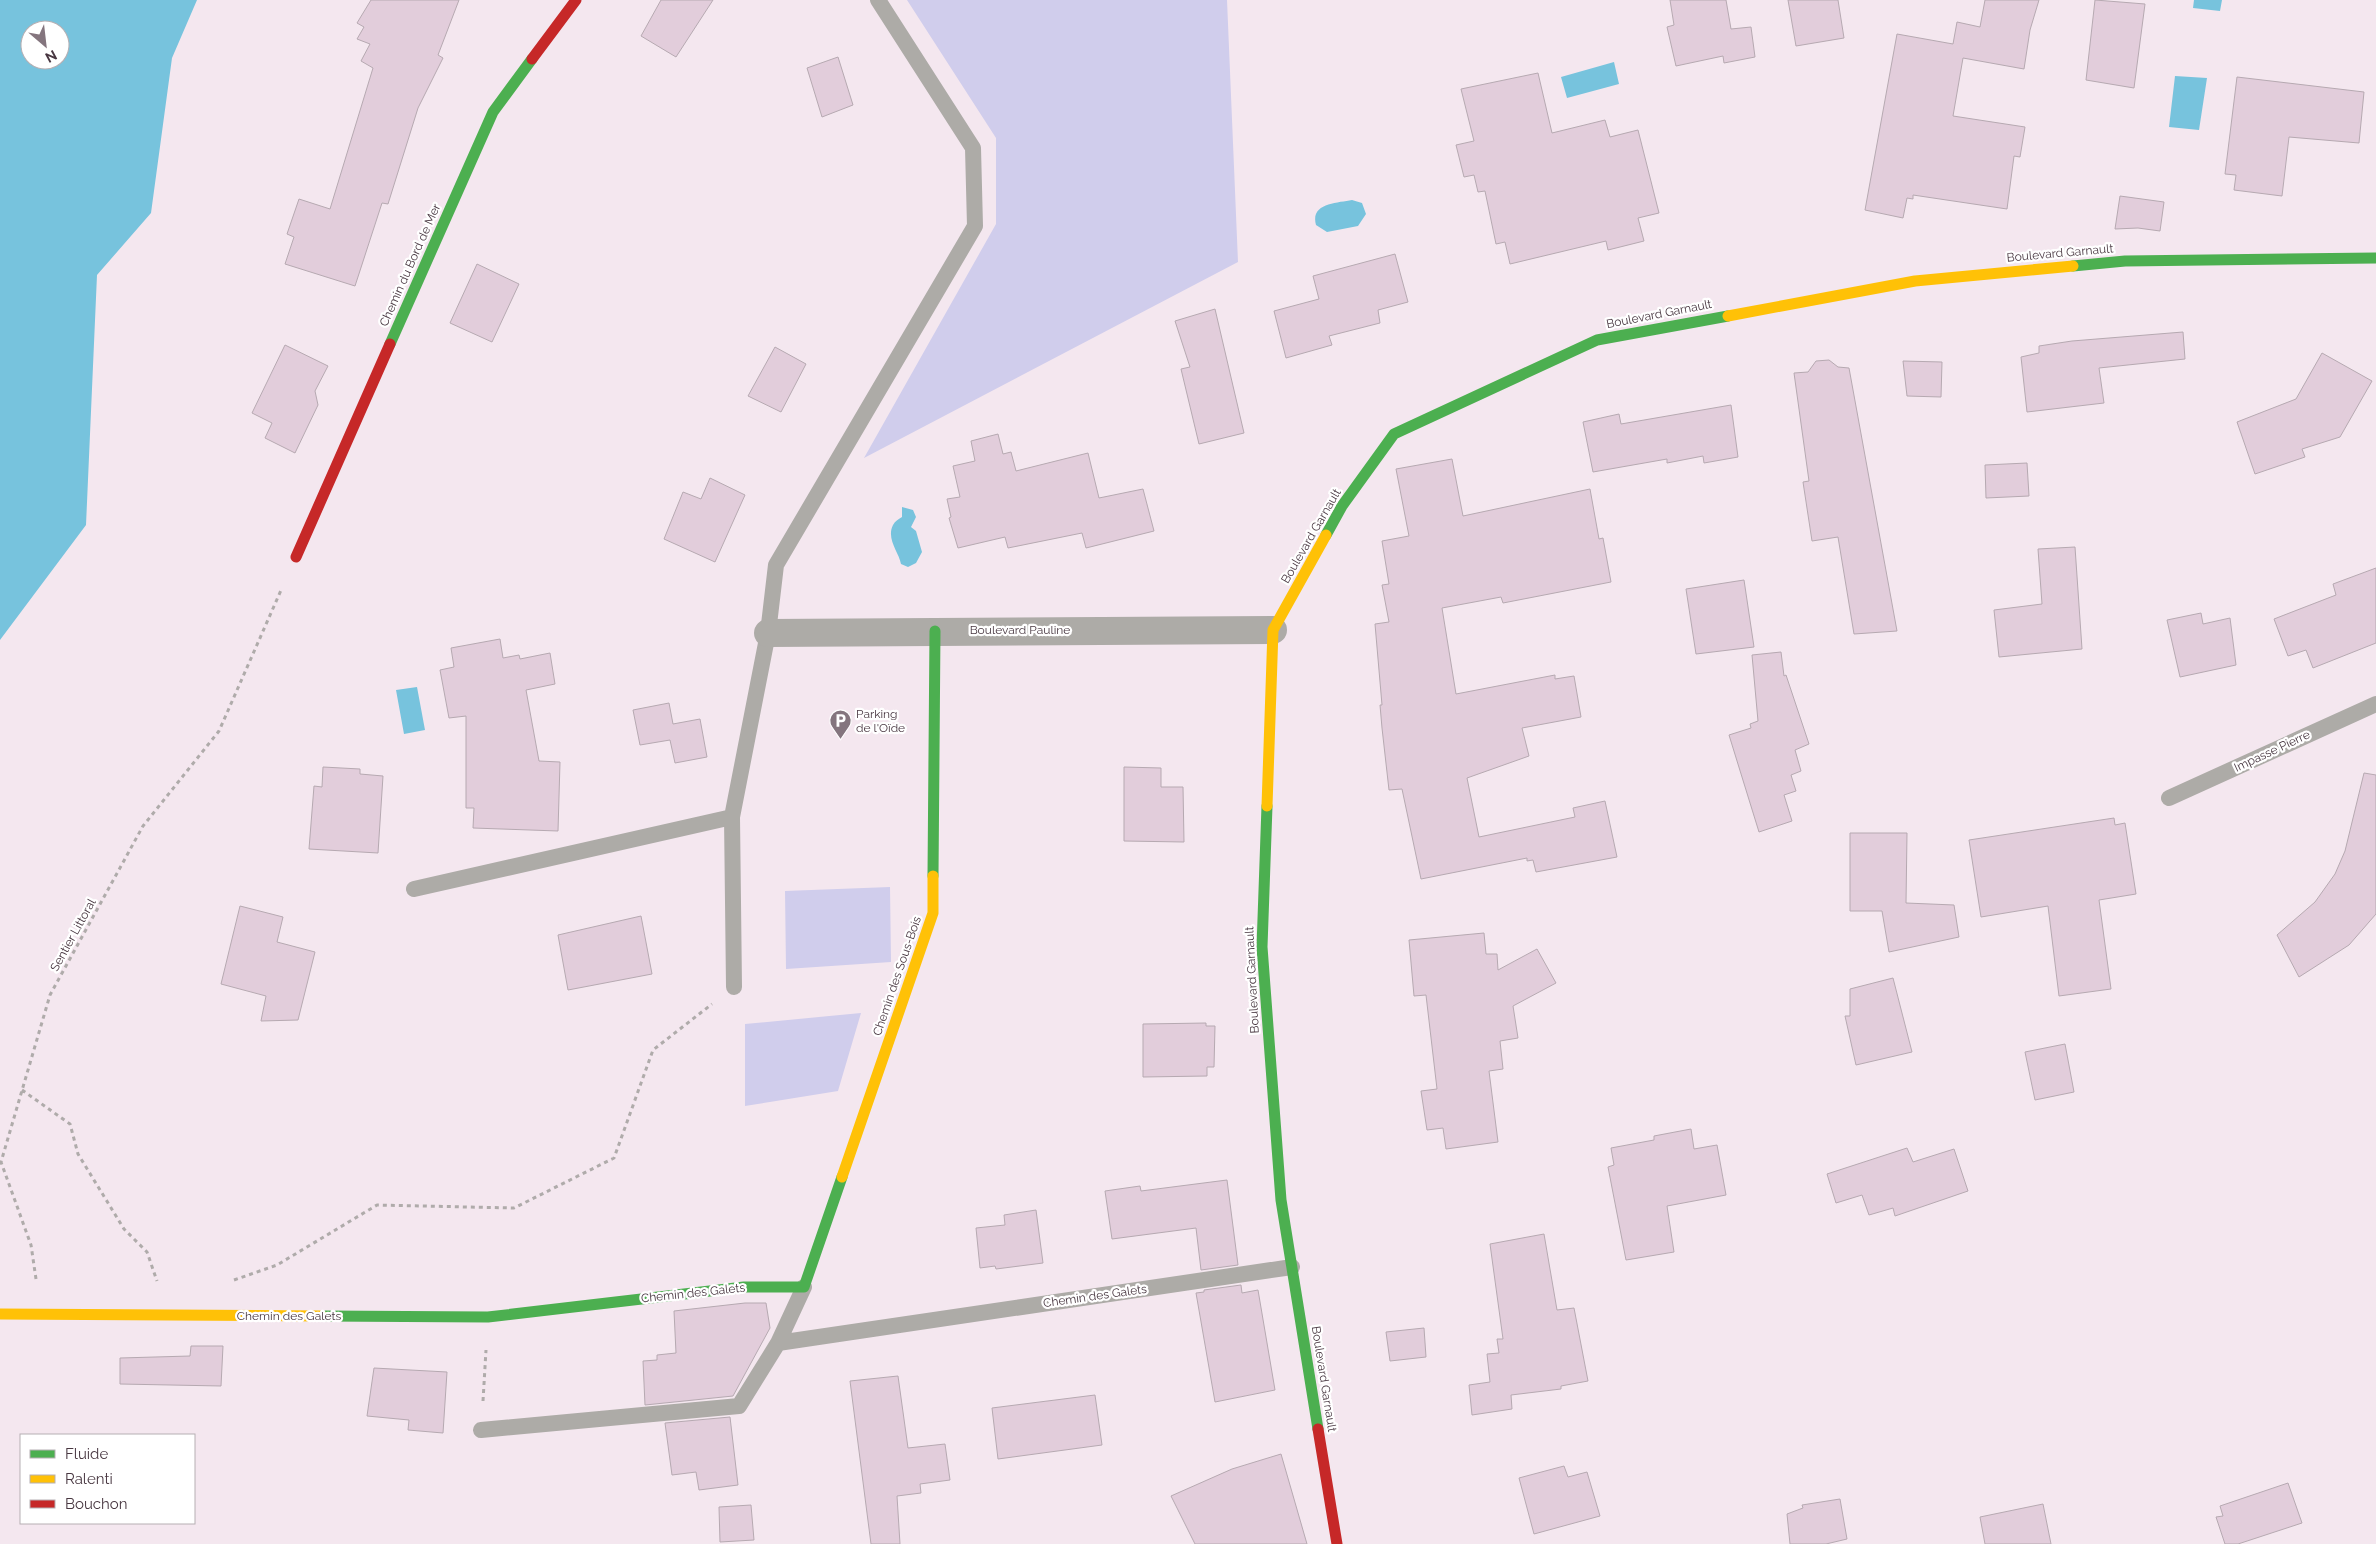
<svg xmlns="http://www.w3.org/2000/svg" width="2376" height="1544" viewBox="0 0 2376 1544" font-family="Raleway,sans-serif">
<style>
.green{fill:#d0cdec}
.water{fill:#77c3dd;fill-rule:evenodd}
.building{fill:#e2cddb;stroke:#b6a9b1}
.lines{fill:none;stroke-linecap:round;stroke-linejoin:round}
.path{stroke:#afabaa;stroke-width:3;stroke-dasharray:4 4;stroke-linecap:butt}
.lane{stroke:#adaba7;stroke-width:16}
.street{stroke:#adaba7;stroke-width:28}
.fast{stroke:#4caf50;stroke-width:11}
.slow{stroke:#ffc107;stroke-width:11}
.jam{stroke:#c62828;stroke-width:11}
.labels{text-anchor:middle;stroke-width:4.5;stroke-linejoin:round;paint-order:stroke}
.street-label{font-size:12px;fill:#483741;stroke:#fff}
.poi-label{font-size:12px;fill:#483741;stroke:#fff;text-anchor:start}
</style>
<rect width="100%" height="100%" fill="#f4e7ef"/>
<path class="green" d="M 907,0 L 1227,0 L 1238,262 L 864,458 L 996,224 L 996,138 Z
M 890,887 L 891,962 L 786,969 L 785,891 Z
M 861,1013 L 838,1091 L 745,1106 L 745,1024 Z"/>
<path class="water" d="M 0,0 L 197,0 L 172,58 L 151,213 L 97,275 L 86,525 L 0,640 ZM 30,30 L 60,30 L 60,60 L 30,60 Z
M 2194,0 L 2222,0 L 2220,11 L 2193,8 Z
M 1614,62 L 1619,84 L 1567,98 L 1561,77 Z
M 2175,76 L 2207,78 L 2199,130 L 2169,127 Z
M 1352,200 L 1362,203 L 1366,214 L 1358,226 L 1327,232 L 1316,225 C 1310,203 1337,203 1352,200 Z
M 902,507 L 913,510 L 916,517 L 911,527 L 916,531 L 922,552 L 916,563 L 908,567 L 901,564 C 899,552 886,539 893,525 C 895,521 899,519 902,517 Z
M 417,687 L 425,730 L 404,734 L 396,690 Z"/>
<path class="building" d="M 371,0 L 459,0 L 438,55 L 443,58 L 418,108 L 388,204 L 382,203 L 355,286 L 285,264 L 294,237 L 287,234 L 299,199 L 330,209 L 373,68 L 361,61 L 370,44 L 357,39 L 364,27 L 357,23 Z
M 661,0 L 713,0 L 676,57 L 641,36 Z
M 1670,0 L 1726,0 L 1731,29 L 1751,27 L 1755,57 L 1724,63 L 1723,56 L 1676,66 L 1667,27 L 1674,25 Z
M 1788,0 L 1838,0 L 1844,38 L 1796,46 Z
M 1985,0 L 2039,0 L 2030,30 L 2024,69 L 1963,58 L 1953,116 L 2025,127 L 2020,157 L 2014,156 L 2007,209 L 1913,195 L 1913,199 L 1907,198 L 1903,218 L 1865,210 L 1897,34 L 1953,44 L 1957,22 L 1980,27 Z
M 2095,0 L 2145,4 L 2134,88 L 2086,80 Z
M 838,57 L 853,105 L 822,117 L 807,68 Z
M 1538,73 L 1552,133 L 1605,120 L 1610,137 L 1638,130 L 1659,213 L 1638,218 L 1644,241 L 1608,250 L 1606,241 L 1510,264 L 1505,242 L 1496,244 L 1485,191 L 1478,192 L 1474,175 L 1464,177 L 1456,145 L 1474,141 L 1461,89 Z
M 2237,77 L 2364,92 L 2359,143 L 2289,137 L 2282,196 L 2234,190 L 2236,175 L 2225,174 Z
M 2120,196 L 2164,202 L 2160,231 L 2138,228 L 2115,229 Z
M 1395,254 L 1408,302 L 1378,310 L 1380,323 L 1329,336 L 1332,345 L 1286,358 L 1274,311 L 1319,299 L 1313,276 Z
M 477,264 L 519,284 L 492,342 L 450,323 Z
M 1215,309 L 1244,433 L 1199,444 L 1181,369 L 1190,367 L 1175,321 Z
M 2183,332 L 2185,359 L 2099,368 L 2104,403 L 2027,412 L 2021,357 L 2039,353 L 2039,346 L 2072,341 Z
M 285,345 L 328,366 L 315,391 L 318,405 L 295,453 L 265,438 L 272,423 L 252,413 Z
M 775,347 L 806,364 L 781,412 L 748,396 Z
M 2322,353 L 2372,381 L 2340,437 L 2302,449 L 2305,457 L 2255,474 L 2237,422 L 2296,399 Z
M 1829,360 L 1838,367 L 1849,368 L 1897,631 L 1854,634 L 1838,537 L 1812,541 L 1803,482 L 1809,481 L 1794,373 L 1808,372 L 1816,361 Z
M 1903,361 L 1942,362 L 1941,397 L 1907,396 Z
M 1731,405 L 1738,457 L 1704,463 L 1703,456 L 1667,463 L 1667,459 L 1593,472 L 1583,422 L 1619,414 L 1621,424 Z
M 998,434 L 1003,454 L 1011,452 L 1016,471 L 1088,453 L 1099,498 L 1143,489 L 1154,531 L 1086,548 L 1082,533 L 1008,548 L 1005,537 L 958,548 L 949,518 L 951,517 L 947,499 L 960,497 L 953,466 L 975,461 L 971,441 Z
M 1452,459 L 1463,516 L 1590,489 L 1599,539 L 1603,538 L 1611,582 L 1503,603 L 1501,597 L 1442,608 L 1456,694 L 1555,675 L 1555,679 L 1574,676 L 1581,717 L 1522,728 L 1529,756 L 1467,778 L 1479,837 L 1575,817 L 1573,808 L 1605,801 L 1617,857 L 1536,872 L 1533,860 L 1527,861 L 1527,858 L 1421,879 L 1402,789 L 1389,790 L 1382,728 L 1380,705 L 1382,705 L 1375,624 L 1389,622 L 1382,585 L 1389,584 L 1382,541 L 1409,536 L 1396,469 Z
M 2027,463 L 2029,496 L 1986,498 L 1985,465 Z
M 710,478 L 745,495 L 715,562 L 664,539 L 683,492 L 701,499 Z
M 2075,547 L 2082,649 L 1999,657 L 1994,610 L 2042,604 L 2038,549 Z
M 2376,568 L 2376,643 L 2313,668 L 2306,650 L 2288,656 L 2274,619 L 2336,595 L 2333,584 Z
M 1744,580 L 1754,647 L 1696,654 L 1686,589 Z
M 2201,613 L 2203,624 L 2230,618 L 2236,665 L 2180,677 L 2167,620 Z
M 500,639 L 503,658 L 519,655 L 520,659 L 550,653 L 555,684 L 526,690 L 539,761 L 560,762 L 558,831 L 473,828 L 474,808 L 466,808 L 466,716 L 449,718 L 440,670 L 454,667 L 451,648 Z
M 1781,652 L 1784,676 L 1786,675 L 1809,744 L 1795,750 L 1801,771 L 1791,775 L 1796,791 L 1784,795 L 1792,821 L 1759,832 L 1729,735 L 1751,728 L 1750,724 L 1758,721 L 1752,655 Z
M 669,703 L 673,724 L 700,719 L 707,757 L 675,763 L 670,740 L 640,745 L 633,710 Z
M 323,767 L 360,769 L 360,774 L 383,776 L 378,853 L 309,849 L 314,786 L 322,787 Z
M 1124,767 L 1161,768 L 1161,787 L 1183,787 L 1184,842 L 1124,841 Z
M 2364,773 L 2376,775 L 2376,914 L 2349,945 L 2299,977 L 2277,935 L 2315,902 L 2335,874 L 2345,851 Z
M 2114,818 L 2115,825 L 2125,823 L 2136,894 L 2099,900 L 2111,989 L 2059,996 L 2048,906 L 1981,917 L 1969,840 Z
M 1850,833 L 1907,833 L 1906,903 L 1954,905 L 1959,937 L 1889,952 L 1882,911 L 1850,911 Z
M 240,906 L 283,917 L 277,942 L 315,952 L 298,1020 L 261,1021 L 266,996 L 221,984 Z
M 641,916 L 652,974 L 568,990 L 558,935 Z
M 1484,933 L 1486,954 L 1497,954 L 1498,970 L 1537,949 L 1556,983 L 1513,1006 L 1518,1038 L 1500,1041 L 1503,1069 L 1489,1071 L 1498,1142 L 1446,1149 L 1443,1128 L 1427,1130 L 1421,1091 L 1437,1089 L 1426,995 L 1414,996 L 1409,940 Z
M 1893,978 L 1912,1052 L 1856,1065 L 1845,1016 L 1850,1016 L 1850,989 Z
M 1206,1023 L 1206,1026 L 1215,1026 L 1214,1067 L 1207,1067 L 1207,1076 L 1143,1077 L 1143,1024 Z
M 2065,1044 L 2074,1092 L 2035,1100 L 2025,1052 Z
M 1691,1129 L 1694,1149 L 1717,1145 L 1726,1195 L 1667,1206 L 1674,1252 L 1626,1260 L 1608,1167 L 1614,1165 L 1611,1148 L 1654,1140 L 1654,1136 Z
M 1907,1148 L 1913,1162 L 1954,1149 L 1968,1191 L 1895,1216 L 1893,1208 L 1869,1215 L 1862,1195 L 1836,1203 L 1827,1174 Z
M 1227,1180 L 1238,1265 L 1201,1270 L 1196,1228 L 1112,1239 L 1105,1191 L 1140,1186 L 1141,1191 Z
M 1036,1210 L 1043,1263 L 996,1269 L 995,1266 L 980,1268 L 976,1228 L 1005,1225 L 1004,1215 Z
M 1544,1234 L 1557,1310 L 1574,1308 L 1588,1381 L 1561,1386 L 1561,1389 L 1511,1395 L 1512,1409 L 1472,1415 L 1469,1385 L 1490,1382 L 1487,1354 L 1499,1353 L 1497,1339 L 1503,1339 L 1490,1244 Z
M 1241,1285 L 1242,1293 L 1258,1290 L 1275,1390 L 1215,1402 L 1196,1293 L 1204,1292 L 1204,1290 Z
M 745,1303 L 766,1303 L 770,1328 L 733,1396 L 645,1405 L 643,1361 L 657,1360 L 657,1355 L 676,1353 L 674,1311 Z
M 1424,1328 L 1426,1357 L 1390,1361 L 1386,1332 Z
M 191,1346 L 223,1346 L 221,1386 L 120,1384 L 120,1358 L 190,1356 Z
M 374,1368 L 447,1372 L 443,1433 L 408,1430 L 409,1420 L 367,1416 Z
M 898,1376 L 908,1448 L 945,1444 L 950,1480 L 920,1484 L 921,1493 L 897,1496 L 900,1544 L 871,1544 L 850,1381 Z
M 1095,1395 L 1102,1445 L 998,1459 L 992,1408 Z
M 730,1417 L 738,1485 L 699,1490 L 696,1472 L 672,1475 L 665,1423 Z
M 1281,1454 L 1307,1544 L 1195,1544 L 1171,1496 L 1232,1469 Z
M 1564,1466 L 1568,1477 L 1587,1472 L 1600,1516 L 1534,1534 L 1519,1478 Z
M 2288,1483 L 2302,1523 L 2238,1544 L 2225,1544 L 2216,1517 L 2223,1516 L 2220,1506 Z
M 1840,1499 L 1847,1539 L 1826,1544 L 1790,1544 L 1787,1514 L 1803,1508 L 1802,1505 Z
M 2043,1504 L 2051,1544 L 1985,1544 L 1980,1517 Z
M 751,1505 L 754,1540 L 720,1542 L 719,1507 Z"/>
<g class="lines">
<path class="path" d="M 22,1090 L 70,1124 L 78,1154 L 124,1229 L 147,1252 L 157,1281
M 36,1279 L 31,1245 L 1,1162 L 50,995 L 143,826 L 219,731 L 282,588
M 234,1280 L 277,1265 L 377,1205 L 514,1208 L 614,1158 L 653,1050 L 712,1004
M 483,1401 L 486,1350"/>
<path class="lane" d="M 2169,798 L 2376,704
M 414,889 L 732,817
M 734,987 L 732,817 L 768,633 L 776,565 L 975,226 L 973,148 L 878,0
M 804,1287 L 778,1343 L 1292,1267
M 481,1430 L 739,1406 L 778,1343"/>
<path class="street" d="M 768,633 L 1273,630"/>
<path class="fast" d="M 2073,266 L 2125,261 L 2376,258
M 390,344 L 493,112 L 532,59
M 1326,535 L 1342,506 L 1394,434 L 1597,340 L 1728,316
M 1267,806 L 1262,947 L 1281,1200 L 1318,1429
M 933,876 L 935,631
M 322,1316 L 488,1317 L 744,1287 L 804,1287 L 842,1177"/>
<path class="slow" d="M 1728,316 L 1915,281 L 2073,266
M 1267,806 L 1273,630 L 1326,535
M 842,1177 L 933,913 L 933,876
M 0,1314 L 322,1316"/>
<path class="jam" d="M 532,59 L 576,0
M 296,557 L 390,344
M 1318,1429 L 1337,1544"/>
</g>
<defs>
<symbol id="parking-pin" viewBox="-11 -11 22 30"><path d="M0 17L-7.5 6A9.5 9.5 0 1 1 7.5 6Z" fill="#84757e" stroke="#fff"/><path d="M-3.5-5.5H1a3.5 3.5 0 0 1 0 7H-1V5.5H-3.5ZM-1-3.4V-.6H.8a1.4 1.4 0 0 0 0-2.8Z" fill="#fff"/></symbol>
</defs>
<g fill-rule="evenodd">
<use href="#parking-pin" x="828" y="708" width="25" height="34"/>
</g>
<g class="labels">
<g class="street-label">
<text transform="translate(2060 253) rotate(-5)" y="4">Boulevard Garnault</text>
<text transform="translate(410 265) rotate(-66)" y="4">Chemin du Bord de Mer</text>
<text transform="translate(1659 314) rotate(-11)" y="4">Boulevard Garnault</text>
<text transform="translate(1311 536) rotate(-60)" y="4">Boulevard Garnault</text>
<text x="1020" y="634">Boulevard Pauline</text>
<text transform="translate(2272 751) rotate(-25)" y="4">Impasse Pierre</text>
<text transform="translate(73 935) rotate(-61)" y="4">Sentier Littoral</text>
<text transform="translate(897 976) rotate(-71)" y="4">Chemin des Sous-Bois</text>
<text transform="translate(1252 980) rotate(-93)" y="4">Boulevard Garnault</text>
<text transform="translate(693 1293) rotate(-6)" y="4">Chemin des Galets</text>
<text transform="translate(1095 1296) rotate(-8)" y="4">Chemin des Galets</text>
<text x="289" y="1320">Chemin des Galets</text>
<text transform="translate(1324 1379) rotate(81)" y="4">Boulevard Garnault</text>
</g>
<g class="poi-label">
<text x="856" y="718">Parking<tspan x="856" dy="14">de l'Oïde</tspan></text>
</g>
</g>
<rect x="20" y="1434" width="175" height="90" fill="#ffffff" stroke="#b6afb3"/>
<rect x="30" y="1450" width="25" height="8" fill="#4caf50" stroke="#b6afb3"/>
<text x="65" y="1459" font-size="15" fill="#483741">Fluide</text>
<rect x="30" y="1475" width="25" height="8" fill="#ffc107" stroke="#b6afb3"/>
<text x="65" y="1484" font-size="15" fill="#483741">Ralenti</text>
<rect x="30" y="1500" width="25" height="8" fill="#c62828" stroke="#b6afb3"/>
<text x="65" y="1509" font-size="15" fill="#483741">Bouchon</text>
<g transform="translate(45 45) rotate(152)"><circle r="24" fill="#ffffff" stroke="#b6afb3"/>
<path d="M0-4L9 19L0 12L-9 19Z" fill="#84757e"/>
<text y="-8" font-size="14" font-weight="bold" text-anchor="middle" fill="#483741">N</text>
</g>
</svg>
